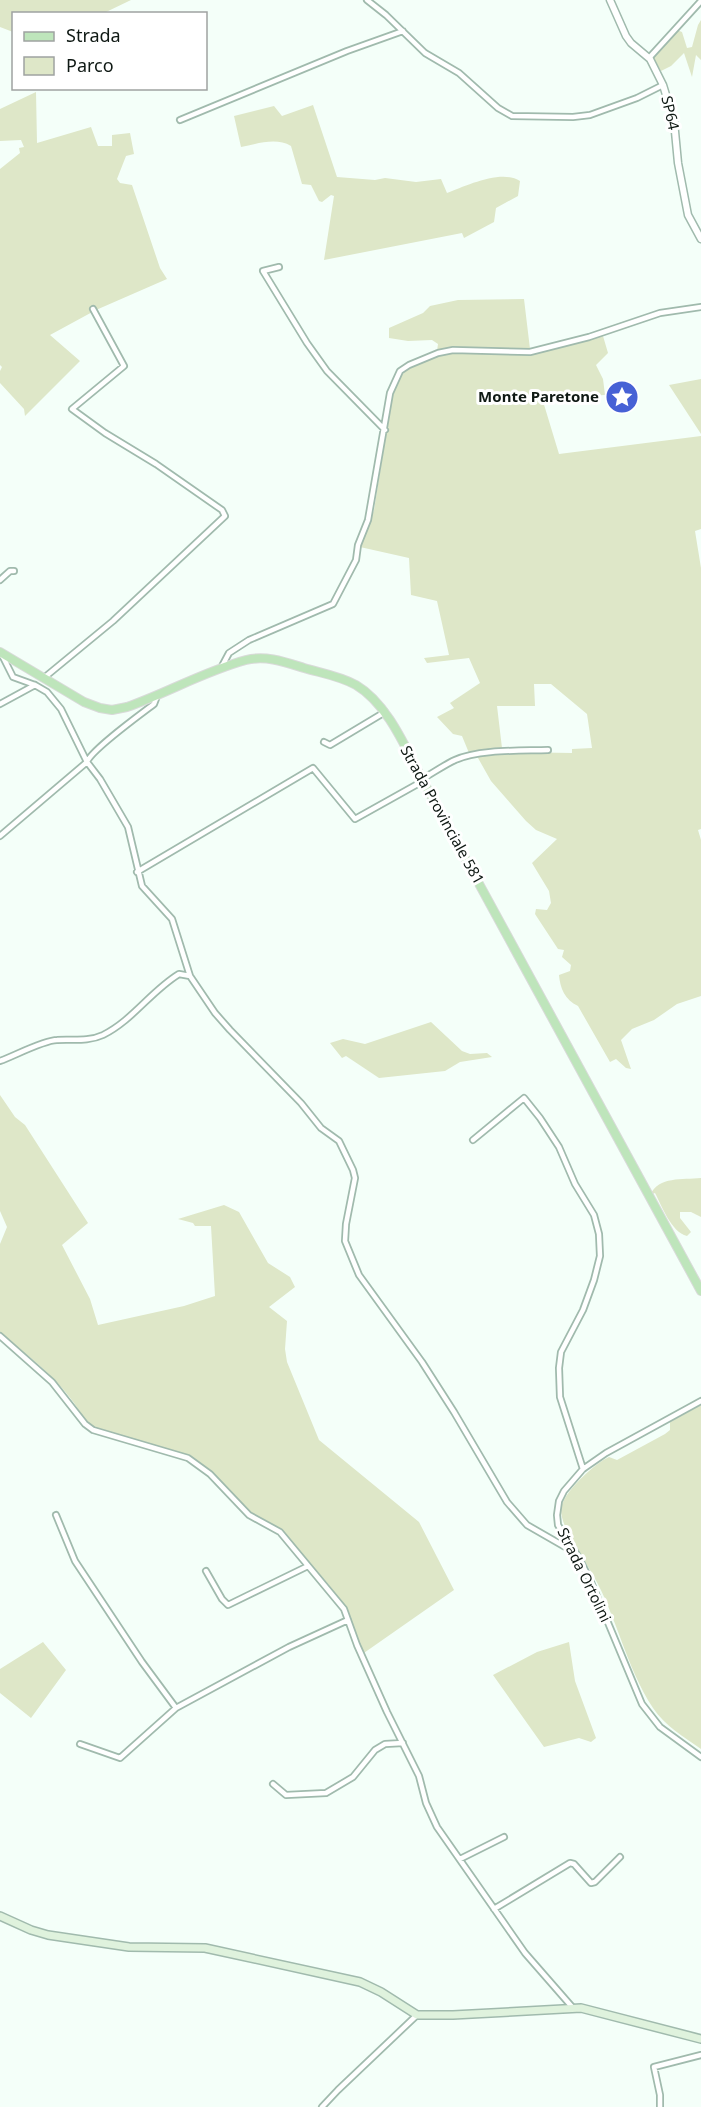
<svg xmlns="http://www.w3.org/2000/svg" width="701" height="2107" viewBox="0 0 701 2107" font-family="'Noto Sans',sans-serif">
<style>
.green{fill:#dee7c8}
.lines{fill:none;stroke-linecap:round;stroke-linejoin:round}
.minor-casing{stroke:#a0baad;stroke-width:8}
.tertiary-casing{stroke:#a0baad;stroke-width:9}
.secondary-casing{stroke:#a0baad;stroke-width:10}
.primary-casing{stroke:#d9dad9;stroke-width:10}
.minor{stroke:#fff;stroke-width:4.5}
.tertiary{stroke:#fff;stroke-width:6}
.secondary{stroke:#dff2dd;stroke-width:7}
.primary{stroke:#bee5bb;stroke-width:8}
.labels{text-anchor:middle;stroke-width:6;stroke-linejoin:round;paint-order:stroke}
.street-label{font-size:15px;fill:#0f1914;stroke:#fff}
.poi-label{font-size:15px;font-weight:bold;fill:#0f1914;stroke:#fff;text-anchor:end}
</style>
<rect width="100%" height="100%" fill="#f4fff9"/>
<path class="green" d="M 0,0 L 131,0 L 104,13 L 14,14 L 13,32 L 0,27 Z
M 701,20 L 701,60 L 696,55 L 692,77 L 684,53 L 671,66 L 661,71 L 653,57 L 677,30 L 682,32 L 687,48 L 692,47 L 698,25 Z
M 36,92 L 37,143 L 91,127 L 98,146 L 112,146 L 112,135 L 130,133 L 134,154 L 126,156 L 117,179 L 120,183 L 132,185 L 160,268 L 167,279 L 96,310 L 50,335 L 80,361 L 25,416 L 24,409 L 0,383 L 0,371 L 2,367 L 0,365 L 0,169 L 20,153 L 19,148 L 24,147 L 21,140 L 0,141 L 0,109 Z
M 313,105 L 337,177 L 375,180 L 385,178 L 416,182 L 441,179 L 447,193 C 466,186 501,169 520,181 L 518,196 L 496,208 L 494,222 L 464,238 L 462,233 L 324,260 L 334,196 L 331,195 L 322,202 L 319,201 L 311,185 L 302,184 L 291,146 C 276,137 257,144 241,147 L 234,116 L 274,106 L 282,116 Z
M 524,299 L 530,349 L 525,351 L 459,348 L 437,351 L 438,344 L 432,340 L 408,341 L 389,338 L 389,328 L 423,313 L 430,306 L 458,300 Z
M 603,336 L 608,353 L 596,365 L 603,379 L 605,395 L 542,398 L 559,454 L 701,436 L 701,529 L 695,531 L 701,568 L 701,829 L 698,830 L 701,840 L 701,996 L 677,1004 L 654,1020 L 632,1029 L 621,1040 L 631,1069 L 626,1068 L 616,1059 L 610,1062 L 578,1006 C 565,1000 560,988 559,975 L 570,971 L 571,965 L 562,957 L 564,950 L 558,949 L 535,914 L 536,909 L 547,910 L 551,903 L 549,891 L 532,863 L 557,839 L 536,830 L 526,821 L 491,781 L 478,758 L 478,757 L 512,752 L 572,753 L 572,749 L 592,748 L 587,714 L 551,684 L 534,684 L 535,706 L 497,706 L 502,748 L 469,753 L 462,736 L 453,734 L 437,717 L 454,708 L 450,703 L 480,683 L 469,658 L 427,663 L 424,658 L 449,655 L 437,601 L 411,595 L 409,558 L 360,547 L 374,510 L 392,396 L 398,380 L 406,370 L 444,353 L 459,351 L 534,354 Z
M 701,379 L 701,434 L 669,385 Z
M 431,1022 L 462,1051 L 470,1054 L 487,1053 L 492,1057 L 460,1062 L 445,1071 L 379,1078 L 346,1056 L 342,1058 L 330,1043 L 343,1039 L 365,1044 Z
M 0,1095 L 15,1117 L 25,1125 L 88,1223 L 62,1245 L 90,1299 L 98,1325 L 184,1306 L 215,1296 L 211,1226 L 195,1226 L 193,1223 L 178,1219 L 224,1205 L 239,1212 L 268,1263 L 290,1277 L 295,1287 L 269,1307 L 287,1321 L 285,1349 L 287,1362 L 319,1440 L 419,1522 L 454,1590 L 361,1655 L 346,1610 L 329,1585 L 280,1530 L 241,1506 L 218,1478 L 194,1459 L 88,1425 C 64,1382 37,1363 0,1333 L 0,1244 L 7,1227 L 0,1211 Z
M 701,1178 L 701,1217 L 691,1212 L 680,1212 L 680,1218 L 691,1232 L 687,1236 C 671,1232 662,1206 655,1193 L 650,1195 C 659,1176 682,1180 701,1178 Z
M 701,1405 L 701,1749 C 684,1737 665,1726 653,1708 C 626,1667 617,1617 593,1575 C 584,1559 561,1528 561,1510 C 561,1494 595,1463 609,1457 L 617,1460 L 665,1434 L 670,1430 L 670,1422 Z
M 43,1642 L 66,1670 L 31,1718 L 0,1693 L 0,1669 Z
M 569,1642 L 575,1681 L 596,1738 L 591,1742 L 579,1738 L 544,1747 L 493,1675 L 537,1652 Z"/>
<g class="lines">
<defs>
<path id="minor" d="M 367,0 L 386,15 L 425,53 L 459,73 L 498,108 L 512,116 L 573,117 L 590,115 L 637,98 L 663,85
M 649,58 L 701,1
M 180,120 L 347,51 L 403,31
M 279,267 L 263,271 L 307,343 L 327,371 L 385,430
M 0,580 L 10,571 L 14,571
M 1,653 L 13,677 L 35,685 L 47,692 L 61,709 L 87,762 L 100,779 L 128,827 L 142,886 L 172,919 L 190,976
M 221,668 L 229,653 L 249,640 L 333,604 L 356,560 L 358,545 L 368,520 L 390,393 L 400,371 L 409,365 L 438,353 L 453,350 L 530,352 L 589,337 L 660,313 L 701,307
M 45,677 L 113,621 L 225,516 L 222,510 L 156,464 L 105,433 L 72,409 L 124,366 L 93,309
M 0,704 L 35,685
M 324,742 L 330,745 L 385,712
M 422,779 C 433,773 444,765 455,760 C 479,749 522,751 548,750
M 0,836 L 87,762 C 91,750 141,714 154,704 L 157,696
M 137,872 L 313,768 L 355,819 L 423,781
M 0,1061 C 14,1056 44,1040 57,1040 C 72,1039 88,1042 103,1035 C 133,1020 151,991 179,974 L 190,976 L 215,1013 L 230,1030 L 301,1103 L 321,1128 L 339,1141 L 353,1170 L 355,1178 L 346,1224 L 345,1241 L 359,1275 L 422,1362 L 454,1412 L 507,1502 L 527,1525 L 574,1552
M 473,1140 L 524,1098 L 540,1118 L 559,1147 L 575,1184 L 594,1215 L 599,1234 L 600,1256 L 594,1280 L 583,1310 L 561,1352 L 559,1368 L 560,1397 L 583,1469
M 0,1336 L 52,1382 L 85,1424 L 93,1430 L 188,1458 L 210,1474 L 249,1515 L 280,1532 L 344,1609 L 357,1645 L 387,1712 L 419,1776 L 426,1803 L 437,1827 L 525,1953 L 573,2008
M 701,1401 L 606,1453 L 583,1469 L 564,1491 L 559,1501 L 557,1515 L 558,1525 L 579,1558 L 591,1582 L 642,1704 L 660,1727 L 701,1757
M 56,1515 L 75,1561 L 142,1662 L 176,1708
M 206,1571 L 222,1599 L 228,1605 L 308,1566
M 80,1744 L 120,1758 L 176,1708 L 289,1647 L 348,1620
M 273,1784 L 286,1795 L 326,1793 L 353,1777 L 375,1750 L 385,1744 L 403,1743
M 460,1859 L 504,1837
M 494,1909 L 570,1863 L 574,1864 L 591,1883 L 595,1882 L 620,1857
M 322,2107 L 338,2090 L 417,2015
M 660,2107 L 660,2095 L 654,2067 L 701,2055"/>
<path id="tertiary" d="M 610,0 L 626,36 L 631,43 L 650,59 L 663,85 L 674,121 L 678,163 L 688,215 L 701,239"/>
<path id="secondary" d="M 0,1916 L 31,1930 L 48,1935 L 129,1947 L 205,1948 L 360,1982 L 381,1992 L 417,2015 L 453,2015 L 581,2008 L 701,2039"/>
<path id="primary" d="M 0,652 L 84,702 L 100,708 L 112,710 L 127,707 C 167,693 205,671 246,660 C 266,655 285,662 304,668 C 321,673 340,676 356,685 C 388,704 406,749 423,781 L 701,1291"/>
</defs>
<use href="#minor" class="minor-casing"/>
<use href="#tertiary" class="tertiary-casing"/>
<use href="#secondary" class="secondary-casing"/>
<use href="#primary" class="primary-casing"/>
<use href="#minor" class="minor"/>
<use href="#tertiary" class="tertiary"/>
<use href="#secondary" class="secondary"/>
<use href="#primary" class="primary"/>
</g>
<defs>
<symbol id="sight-disc" viewBox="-11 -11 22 22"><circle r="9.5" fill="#4761d5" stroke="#fff"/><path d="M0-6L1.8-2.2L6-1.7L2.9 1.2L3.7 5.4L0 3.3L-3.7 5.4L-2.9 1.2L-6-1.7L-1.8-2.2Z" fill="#fff"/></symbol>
</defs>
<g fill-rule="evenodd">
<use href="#sight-disc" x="603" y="378" width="38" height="38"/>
</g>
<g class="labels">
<g class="street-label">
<text transform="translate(670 113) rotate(77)" y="5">SP64</text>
<text transform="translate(442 815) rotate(61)" y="5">Strada Provinciale 581</text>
<text transform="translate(584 1575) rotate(64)" y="5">Strada Ortolini</text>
</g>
<g class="poi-label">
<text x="599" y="402">Monte Paretone</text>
</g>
</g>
<rect x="12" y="12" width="195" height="78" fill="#ffffff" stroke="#9fa3a1" stroke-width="1.5"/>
<rect x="24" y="32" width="30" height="9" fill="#bee5bb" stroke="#9fa3a1" stroke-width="1.5"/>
<text x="66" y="42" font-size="18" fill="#0f1914">Strada</text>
<rect x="24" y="57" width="30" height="18" fill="#dee7c8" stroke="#9fa3a1" stroke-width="1.5"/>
<text x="66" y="72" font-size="18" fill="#0f1914">Parco</text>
</svg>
